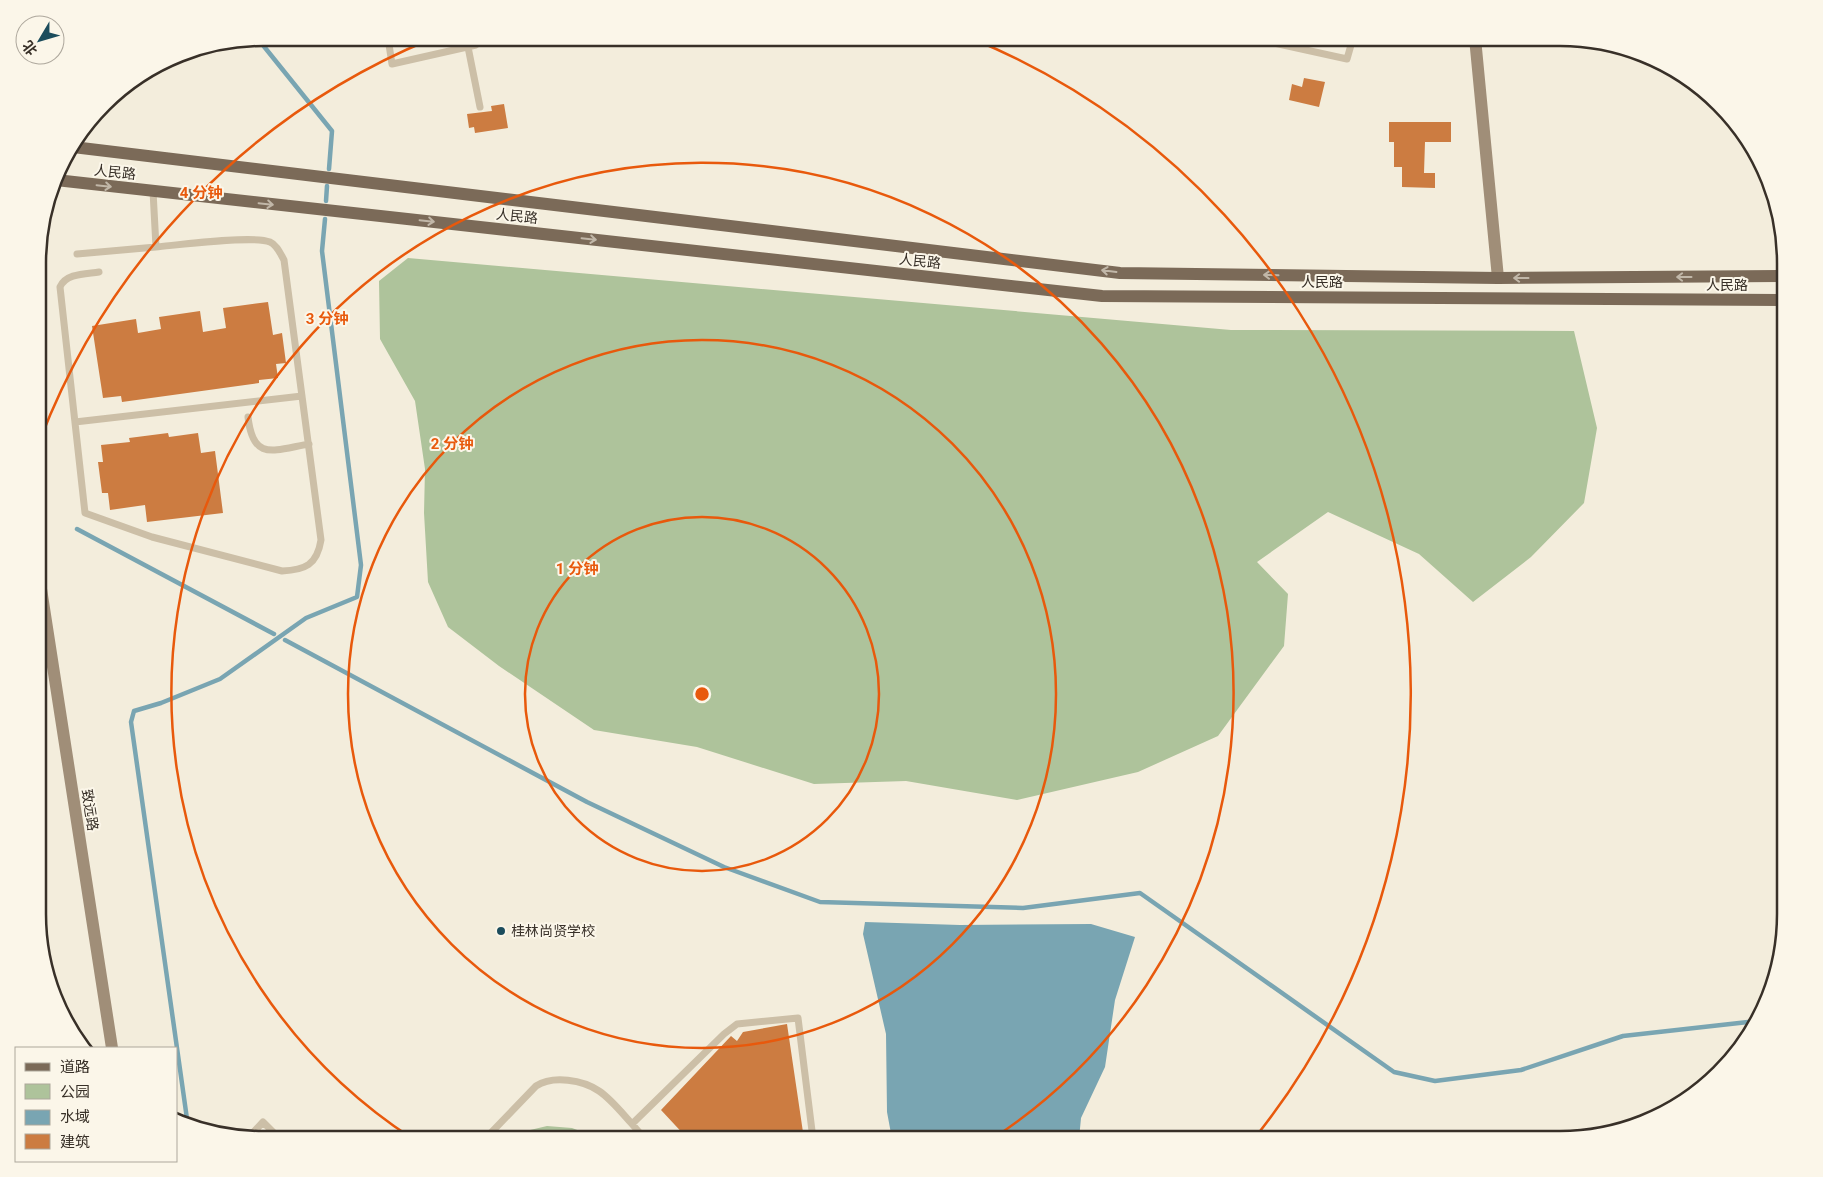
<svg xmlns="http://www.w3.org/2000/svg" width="1823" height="1177" viewBox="0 0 1823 1177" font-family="Roboto,'Noto Sans SC',sans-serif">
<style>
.green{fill:#aec39b}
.water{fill:#79a5b2}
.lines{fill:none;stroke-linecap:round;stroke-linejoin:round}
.stream{stroke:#79a5b2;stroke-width:4.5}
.building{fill:#cc7c41}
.lane{stroke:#ccbfa7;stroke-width:7}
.secondary{stroke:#a08e78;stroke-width:12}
.primary{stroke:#7b6a58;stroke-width:12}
.oneway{stroke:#c1b7a8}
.ring{fill:none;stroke:#e8590c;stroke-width:2.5}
.poi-dot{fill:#1b4c5c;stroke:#fbf6e9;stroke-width:2}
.labels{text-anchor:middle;stroke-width:4;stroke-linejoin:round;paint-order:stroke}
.street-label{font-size:14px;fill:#383028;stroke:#fbf6e9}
.poi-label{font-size:14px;fill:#383028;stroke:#fbf6e9;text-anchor:start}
.rim{fill:none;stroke:#383028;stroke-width:2.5}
.centre{fill:#e8590c;stroke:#fbf6e9;stroke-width:2.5}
.ring-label{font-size:15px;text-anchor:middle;font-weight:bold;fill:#e8590c;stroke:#fbf6e9;stroke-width:4;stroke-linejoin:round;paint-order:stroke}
</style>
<rect width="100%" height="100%" fill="#f3eddc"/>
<path class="green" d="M 408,258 L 1231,330 L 1574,331 L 1597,428 L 1584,503 L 1531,557 L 1473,602 L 1419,554 L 1328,512 L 1257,562 L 1288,594 L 1284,646 L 1218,736 L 1138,772 L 1017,800 L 906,781 L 814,784 L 697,747 L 594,730 L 499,666 L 448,627 L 428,582 L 424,513 L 425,469 L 415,401 L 380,339 L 379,281 Z
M 547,1126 L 572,1128 L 601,1139 L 510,1139 L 526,1131 Z"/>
<path class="water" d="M 865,922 L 960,925 L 1091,924 L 1135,937 L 1115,1000 L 1105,1067 L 1081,1118 L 1079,1139 L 892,1139 L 887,1112 L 886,1034 L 863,934 Z"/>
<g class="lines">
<path class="stream" d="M 258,39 L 332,131 L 329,169
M 326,201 L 327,186
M 77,529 L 274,634
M 285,640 L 587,802 L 724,867 L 820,902 L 1023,908 L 1140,893 L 1394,1072 L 1435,1081 L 1521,1070 L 1623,1036 L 1757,1021
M 188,1126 L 131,722 L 134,711 L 161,703 L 220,679 L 306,618 L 357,597 L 361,565 L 322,251 L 325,219"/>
</g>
<path class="building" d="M 1304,78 L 1325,82 L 1319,107 L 1289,100 L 1292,84 L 1302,87 Z
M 504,104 L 508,128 L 475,133 L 474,127 L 469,128 L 467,114 L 492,111 L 491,106 Z
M 1389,122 L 1451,122 L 1451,142 L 1425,142 L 1424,173 L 1435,173 L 1435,188 L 1402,187 L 1402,167 L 1394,167 L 1394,142 L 1389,142 Z
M 268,302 L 273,335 L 282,333 L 286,363 L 276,364 L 278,378 L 259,380 L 259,383 L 122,402 L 121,396 L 103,398 L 92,326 L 136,319 L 138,333 L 161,329 L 159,317 L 200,311 L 203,332 L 226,328 L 223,308 Z
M 168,433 L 169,437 L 198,433 L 201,453 L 215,451 L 223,513 L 147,522 L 145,505 L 110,510 L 108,493 L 102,493 L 98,462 L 103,462 L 101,445 L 130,442 L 129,438 Z
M 787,1024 L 804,1139 L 688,1139 L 661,1110 L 731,1036 L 737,1041 L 743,1032 Z"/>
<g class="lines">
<path class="lane" d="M 388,38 L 392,64 L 476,45 L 475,38
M 1251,38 L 1347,59 L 1353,38
M 468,47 L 480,107
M 77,254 L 156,247
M 99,272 C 86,274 66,273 60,287 L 85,513 L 152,537 L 282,571 C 305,570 317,565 321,540 L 284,260 C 280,253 277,245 270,242 C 253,235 178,245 156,247 L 153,191
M 248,417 C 253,462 274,450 309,444
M 75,422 L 302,396
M 249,1137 L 263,1122 L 280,1139
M 485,1139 L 536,1086 C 553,1075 583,1080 599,1091 C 611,1099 622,1113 632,1124
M 645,1139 L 632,1124 L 724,1034 L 737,1024 L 798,1018 L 813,1139"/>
<path class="secondary" d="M 1475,38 L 1498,278
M 39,576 L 112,1048"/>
<path class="primary" d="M 73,147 L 1120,273 L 1498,278 L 1785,276
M 56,180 L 1102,296 L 1785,300"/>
</g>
<defs><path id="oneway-shaft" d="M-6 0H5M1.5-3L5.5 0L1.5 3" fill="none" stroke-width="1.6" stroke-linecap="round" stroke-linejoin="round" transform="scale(1.25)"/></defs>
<g class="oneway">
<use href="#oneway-shaft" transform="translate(104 186) rotate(6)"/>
<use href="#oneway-shaft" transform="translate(266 204) rotate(6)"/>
<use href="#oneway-shaft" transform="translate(427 221) rotate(6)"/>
<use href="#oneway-shaft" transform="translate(589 239) rotate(6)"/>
<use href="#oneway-shaft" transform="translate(1109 271) rotate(-173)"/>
<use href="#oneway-shaft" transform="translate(1271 275) rotate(-179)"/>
<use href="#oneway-shaft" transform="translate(1684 277) rotate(180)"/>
<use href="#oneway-shaft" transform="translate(1521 278) rotate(180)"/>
</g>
<g class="ring">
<circle cx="702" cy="694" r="177"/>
<circle cx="702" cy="694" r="354"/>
<path d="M413 1139A531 531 0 1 1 995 1137"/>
<path d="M85 1043A709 709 0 0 1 47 965M40 440A709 709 0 0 1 431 39M973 39A709 709 0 0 1 1257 1135"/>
</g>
<circle class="poi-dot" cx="501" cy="931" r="5"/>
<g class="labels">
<g class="street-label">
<text transform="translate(115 172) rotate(6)" y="5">人民路</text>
<text transform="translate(517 216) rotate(6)" y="5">人民路</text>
<text transform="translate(920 261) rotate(6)" y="5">人民路</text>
<text x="1322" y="287">人民路</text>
<text x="1727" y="290">人民路</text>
<text transform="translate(90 810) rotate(81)" y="5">致远路</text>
</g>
<g class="poi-label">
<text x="511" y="936">桂林尚贤学校</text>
</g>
</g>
<path d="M0 0H1823V1177H0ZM263 46H1560A217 217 0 0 1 1777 263V914A217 217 0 0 1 1560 1131H263A217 217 0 0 1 46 914V263A217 217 0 0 1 263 46Z" fill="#fbf6e9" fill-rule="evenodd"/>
<path class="rim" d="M263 46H1560A217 217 0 0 1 1777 263V914A217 217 0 0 1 1560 1131H263A217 217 0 0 1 46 914V263A217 217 0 0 1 263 46Z"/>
<circle cx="702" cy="694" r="8" class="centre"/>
<g class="ring-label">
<text x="201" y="198">4 分钟</text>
<text x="327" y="324">3 分钟</text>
<text x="452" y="449">2 分钟</text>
<text x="577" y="574">1 分钟</text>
</g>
<rect x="15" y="1047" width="162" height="115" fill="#fbf6e9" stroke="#ada79c"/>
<rect x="25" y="1063" width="25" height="8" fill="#7b6a58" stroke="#ada79c"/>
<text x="60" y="1072" font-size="15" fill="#383028">道路</text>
<rect x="25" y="1084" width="25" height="15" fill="#aec39b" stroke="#ada79c"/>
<text x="60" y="1097" font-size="15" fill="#383028">公园</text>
<rect x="25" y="1110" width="25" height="15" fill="#79a5b2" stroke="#ada79c"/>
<text x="60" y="1122" font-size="15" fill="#383028">水域</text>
<rect x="25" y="1134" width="25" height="15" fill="#cc7c41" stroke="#ada79c"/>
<text x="60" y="1147" font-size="15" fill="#383028">建筑</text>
<g transform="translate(40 40) rotate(232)"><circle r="24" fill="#fbf6e9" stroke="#ada79c"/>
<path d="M0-4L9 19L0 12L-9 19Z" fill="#1b4c5c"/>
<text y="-8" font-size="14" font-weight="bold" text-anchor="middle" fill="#383028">北</text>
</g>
</svg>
